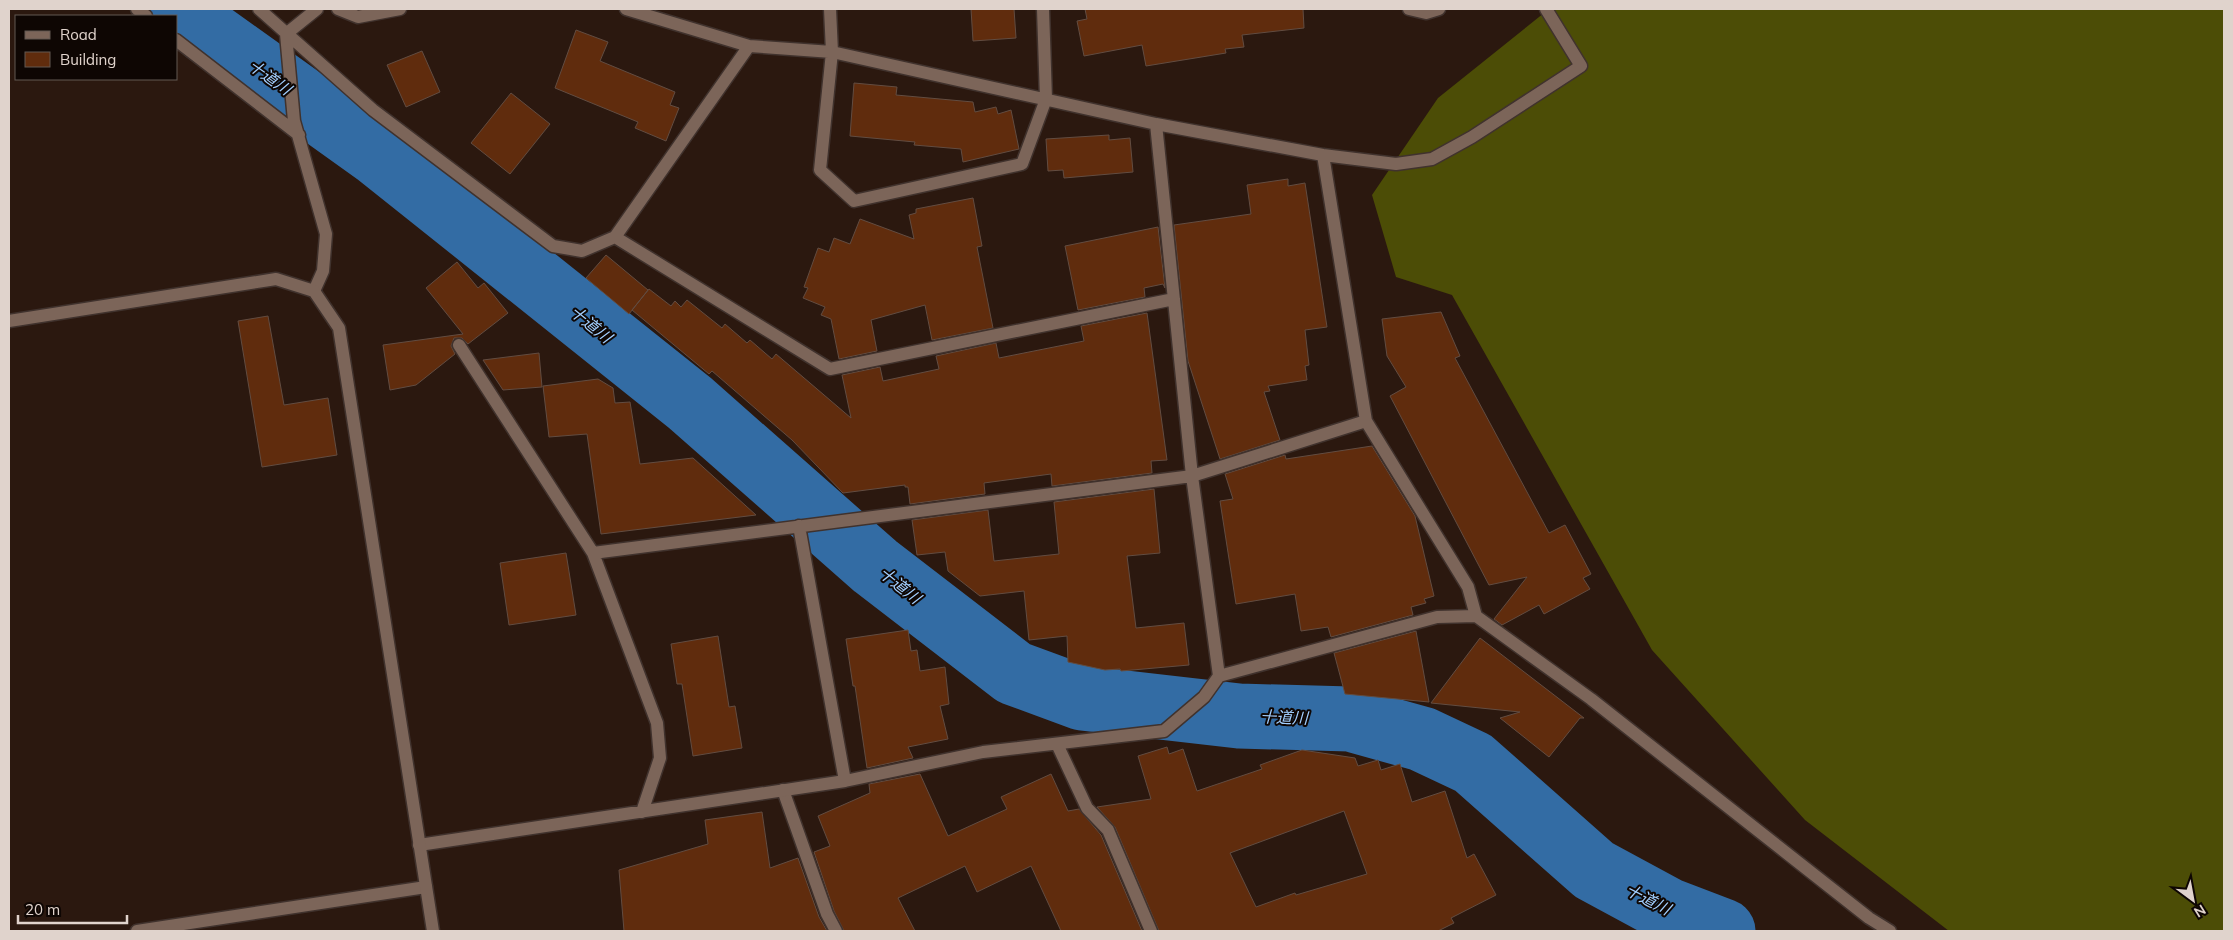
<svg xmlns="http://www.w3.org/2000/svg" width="2233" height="940" viewBox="0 0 2233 940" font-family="Mulish,'Noto Sans JP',sans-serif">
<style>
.forest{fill:#4c4d06}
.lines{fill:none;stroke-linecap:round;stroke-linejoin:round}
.river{stroke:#336ca4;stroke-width:65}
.building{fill:#602c0d;stroke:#624c41;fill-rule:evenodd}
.service-casing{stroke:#40322d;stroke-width:15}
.minor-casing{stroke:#40322d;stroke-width:15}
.tertiary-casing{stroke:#40322d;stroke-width:15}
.service{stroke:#7c6559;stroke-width:12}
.minor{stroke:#7c6559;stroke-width:12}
.tertiary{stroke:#7c6559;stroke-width:12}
.labels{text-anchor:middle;stroke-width:4;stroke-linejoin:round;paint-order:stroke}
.water-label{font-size:16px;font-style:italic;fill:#a2cfff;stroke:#0e0603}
</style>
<rect width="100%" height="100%" fill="#2b180f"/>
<path class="forest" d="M 1549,9 L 2224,9 L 2224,931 L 1949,931 L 1805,820 L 1652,650 L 1452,295 L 1396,277 L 1372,195 L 1438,98 Z"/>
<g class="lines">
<path class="river" d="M 182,9 L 206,31 L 378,154 L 690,403 L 875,566 L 1014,673 L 1082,698 L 1239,716 L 1350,719 L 1422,739 L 1473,763 L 1594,870 L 1668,910 L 1723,931"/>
</g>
<path class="building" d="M 971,9 L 1014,9 L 1016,38 L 973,41 Z
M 1085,9 L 1303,9 L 1304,28 L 1242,35 L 1244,47 L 1225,49 L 1226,53 L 1146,66 L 1142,45 L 1084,56 L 1077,21 L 1087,19 Z
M 576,30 L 608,42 L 600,61 L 675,92 L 670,105 L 679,108 L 666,141 L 635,128 L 638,122 L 555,88 Z
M 422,51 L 440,92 L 406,107 L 387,65 Z
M 854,83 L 897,87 L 896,95 L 973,102 L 975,112 L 996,107 L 998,114 L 1011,110 L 1019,149 L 963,162 L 961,149 L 914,145 L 915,142 L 850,136 Z
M 511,93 L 550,124 L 510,174 L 471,143 Z
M 1109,135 L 1109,140 L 1130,138 L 1133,172 L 1064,178 L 1063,170 L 1048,171 L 1046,139 Z
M 1288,179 L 1288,186 L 1305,183 L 1327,327 L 1305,330 L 1309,365 L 1305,366 L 1307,380 L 1268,386 L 1270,391 L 1264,392 L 1280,440 L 1220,459 L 1188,361 L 1174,225 L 1251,214 L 1247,185 Z
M 973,198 L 982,246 L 977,247 L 993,328 L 932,340 L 925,305 L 871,320 L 877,351 L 839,359 L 831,319 L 821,315 L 825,307 L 803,298 L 808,288 L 804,287 L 818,248 L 829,252 L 834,238 L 850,244 L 860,219 L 914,239 L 909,215 L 916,213 L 916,209 Z
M 1158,227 L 1165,288 L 1163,284 L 1144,288 L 1145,297 L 1078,310 L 1065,246 Z
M 606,255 L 648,290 L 629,314 L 586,278 Z
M 457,262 L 478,288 L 484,283 L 508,313 L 468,344 L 462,338 L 454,338 L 451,346 L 455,354 L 416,385 L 390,390 L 383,345 L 463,334 L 426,288 Z
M 649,289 L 671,306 L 675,301 L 681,307 L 687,300 L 722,328 L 725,324 L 747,343 L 750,340 L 772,359 L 776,354 L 851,418 L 842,375 L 880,367 L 883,381 L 939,369 L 936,356 L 996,343 L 999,358 L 1084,341 L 1081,326 L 1147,313 L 1167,460 L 1151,461 L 1152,473 L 1052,486 L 1051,474 L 984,483 L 985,494 L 910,504 L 908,487 L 905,487 L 905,485 L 843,493 L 792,440 L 712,371 L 709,374 L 632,310 Z
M 1441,312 L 1460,356 L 1455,358 L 1549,533 L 1565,525 L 1591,574 L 1583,578 L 1590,589 L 1544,614 L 1539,605 L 1502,625 L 1494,619 L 1527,577 L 1489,585 L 1390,396 L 1406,387 L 1387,356 L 1382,319 Z
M 268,316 L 284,405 L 328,398 L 337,455 L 262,467 L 238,321 Z
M 539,353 L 542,387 L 503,390 L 483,360 Z
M 598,379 L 613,388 L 615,403 L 630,402 L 640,464 L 693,458 L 756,515 L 601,534 L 587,434 L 549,437 L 543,386 Z
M 1372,446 L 1415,516 L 1434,596 L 1424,599 L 1426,603 L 1411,607 L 1413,615 L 1331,637 L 1328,627 L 1301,631 L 1295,594 L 1236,604 L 1220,501 L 1233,499 L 1225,474 L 1285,455 L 1286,459 Z
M 1154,489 L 1160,553 L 1127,556 L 1136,628 L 1184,623 L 1189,665 L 1121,671 L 1120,669 L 1105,670 L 1068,662 L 1067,636 L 1029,640 L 1024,591 L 980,596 L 948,571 L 945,552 L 917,555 L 912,520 L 988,510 L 994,561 L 1059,554 L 1054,502 Z
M 566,553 L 576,615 L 509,625 L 500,563 Z
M 908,630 L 911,651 L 917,650 L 920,671 L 945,667 L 949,704 L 940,706 L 948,739 L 908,747 L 913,758 L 867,768 L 855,686 L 853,686 L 846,639 Z
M 1416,631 L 1429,702 L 1345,694 L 1334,653 Z
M 718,636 L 729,707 L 735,706 L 742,748 L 693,756 L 682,684 L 677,684 L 671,644 Z
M 1480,638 L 1584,718 L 1580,718 L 1549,757 L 1500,718 L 1520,712 L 1431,703 Z
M 1167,747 L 1169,754 L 1183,749 L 1197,791 L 1262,769 L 1260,765 L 1302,750 L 1355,758 L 1358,766 L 1378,760 L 1381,770 L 1400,764 L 1412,802 L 1445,791 L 1467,858 L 1474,854 L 1496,895 L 1451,918 L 1454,923 L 1438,931 L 1159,931 L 1115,827 L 1097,807 L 1151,799 L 1138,756 ZM 1344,811 L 1367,874 L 1296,895 L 1295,893 L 1256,907 L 1230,853 Z
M 920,774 L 948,836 L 1007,809 L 1001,797 L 1051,774 L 1068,811 L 1079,809 L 1101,835 L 1142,931 L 1061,931 L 1031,866 L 977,892 L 965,866 L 898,898 L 915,931 L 844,931 L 834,911 L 814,852 L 830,846 L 818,816 L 870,793 L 869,784 Z
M 762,812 L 770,868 L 798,858 L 819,917 L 827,931 L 624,931 L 619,870 L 708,844 L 705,820 Z"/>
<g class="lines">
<defs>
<path id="service" d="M 783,790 L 827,914 L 836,931"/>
<path id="minor" d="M 137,9 L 146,16
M 259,9 L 373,110 L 553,246 L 582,251 L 615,237 L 749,46
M 338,9 L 358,17 L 400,9
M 626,9 L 749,46 L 832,52 L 1156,124 L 1323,155 L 1396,164 L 1432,159 L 1472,137 L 1581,66 L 1546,9
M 830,9 L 832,52 L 820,170 L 854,201 L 1022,164 L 1046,99 L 1043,9
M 1409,9 L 1426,13 L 1439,9
M 286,34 L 294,121 L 326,234 L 323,271 L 314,291
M 286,34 L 317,9
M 176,40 L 299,135
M 1156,124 L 1192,476 L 1219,676
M 1323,155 L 1366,421 L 1468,587 L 1476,616
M 615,237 L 830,369 L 1174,299
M 459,345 L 593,553 L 657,723 L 660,758 L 642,812
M 799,526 L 845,781
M 593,553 L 1192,476 L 1366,421
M 1057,744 L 1087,808 L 1108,830 L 1151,931
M 419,845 L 845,781 L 983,752 L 1164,731 L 1204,697 L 1219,676 L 1437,617 L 1476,616 L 1591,699 L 1869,918 L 1890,931
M 137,931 L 426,887"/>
<path id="tertiary" d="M 9,321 L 276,279 L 314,291 L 339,328 L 433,931"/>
</defs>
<use href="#service" class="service-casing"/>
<use href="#minor" class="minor-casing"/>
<use href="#tertiary" class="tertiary-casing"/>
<use href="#service" class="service"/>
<use href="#minor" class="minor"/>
<use href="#tertiary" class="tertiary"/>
</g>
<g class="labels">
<g class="water-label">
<text transform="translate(270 77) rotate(35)" y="6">十道川</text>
<text transform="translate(591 324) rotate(39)" y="6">十道川</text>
<text transform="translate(900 585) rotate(38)" y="6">十道川</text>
<text transform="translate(1284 717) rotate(2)" y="6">十道川</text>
<text transform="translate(1648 899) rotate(27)" y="6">十道川</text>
</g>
</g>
<rect width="2233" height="940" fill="none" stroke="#e0d3cc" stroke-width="20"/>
<rect x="15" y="15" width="162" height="65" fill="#0e0603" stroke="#625853"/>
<rect x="25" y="31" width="25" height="8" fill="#7c6559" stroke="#625853"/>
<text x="60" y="40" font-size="15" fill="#e0d3cc">Road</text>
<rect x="25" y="52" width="25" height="15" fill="#602c0d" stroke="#625853"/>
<text x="60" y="65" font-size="15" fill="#e0d3cc">Building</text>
<g transform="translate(2193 900) rotate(148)" stroke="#0e0603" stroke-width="4" paint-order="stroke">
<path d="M0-4L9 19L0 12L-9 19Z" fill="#e0d3cc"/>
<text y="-8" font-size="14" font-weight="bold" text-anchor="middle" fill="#e0d3cc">N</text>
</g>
<path d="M18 915v8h109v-8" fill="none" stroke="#e0d3cc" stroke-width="2.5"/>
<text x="25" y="915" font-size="15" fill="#e0d3cc" stroke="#0e0603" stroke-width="4" paint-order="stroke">20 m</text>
</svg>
